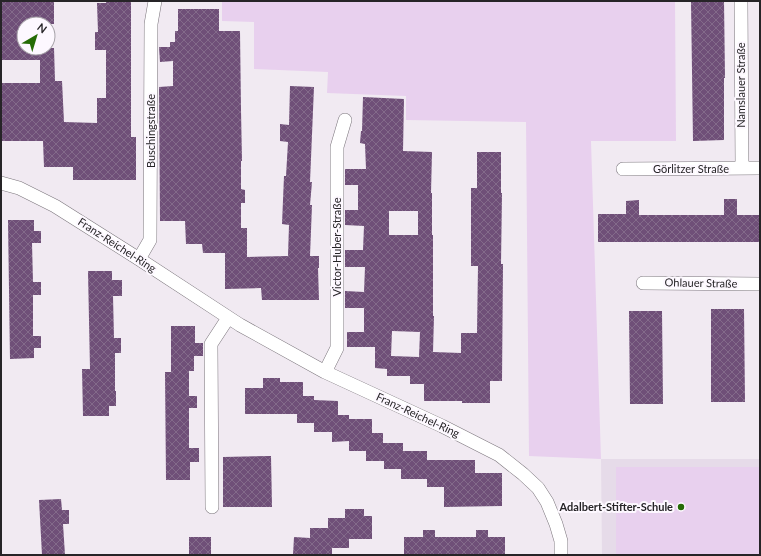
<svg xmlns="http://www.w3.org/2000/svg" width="761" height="556" viewBox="0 0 761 556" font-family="Lato,sans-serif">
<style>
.built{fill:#e6dbe9}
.park{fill:#e8d0ee}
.building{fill:url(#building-cross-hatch);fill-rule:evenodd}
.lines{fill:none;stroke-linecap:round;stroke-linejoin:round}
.street-casing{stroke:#7b757c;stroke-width:14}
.street{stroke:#fff;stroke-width:13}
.poi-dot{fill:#256b06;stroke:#fdf8ff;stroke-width:1.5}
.labels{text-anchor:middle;stroke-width:4;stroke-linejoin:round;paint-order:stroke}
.street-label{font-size:11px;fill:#262427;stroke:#fdf8ff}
.poi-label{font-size:11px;font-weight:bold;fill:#262427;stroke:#fdf8ff;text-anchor:end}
</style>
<defs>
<pattern id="building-cross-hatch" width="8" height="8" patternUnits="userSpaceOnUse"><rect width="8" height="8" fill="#6f4f78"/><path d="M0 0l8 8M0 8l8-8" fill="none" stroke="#836a8a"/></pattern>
</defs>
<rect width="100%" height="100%" fill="#f1eaf2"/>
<path class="built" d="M 601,459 L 760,459 L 760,555 L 602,555 Z"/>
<path class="park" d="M 222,1 L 675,1 L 676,141 L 591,141 L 601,459 L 529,456 L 526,122 L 406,120 L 406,96 L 327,93 L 328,72 L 254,69 L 254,22 L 222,21 Z
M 616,467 L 760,467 L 760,555 L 616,555 Z"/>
<path class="building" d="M 1,1 L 54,1 L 54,24 L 24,24 L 24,48 L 54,48 L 55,81 L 62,81 L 64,122 L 97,123 L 97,98 L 106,98 L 106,50 L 95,50 L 95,32 L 98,32 L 97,3 L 106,3 L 106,1 L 131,1 L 131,137 L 136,137 L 136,180 L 73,180 L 73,167 L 44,167 L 43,141 L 1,141 L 1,83 L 40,83 L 40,60 L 1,60 Z
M 724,1 L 725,78 L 724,78 L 724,140 L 693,141 L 691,2 Z
M 178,9 L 219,9 L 219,31 L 240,31 L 241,110 L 242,161 L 241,161 L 241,189 L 245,190 L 245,203 L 241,203 L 241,228 L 247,228 L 247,257 L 288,256 L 289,225 L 282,224 L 284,176 L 286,176 L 288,142 L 280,141 L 280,124 L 289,125 L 290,86 L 314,87 L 310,182 L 312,182 L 310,205 L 312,205 L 310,256 L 319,256 L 319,268 L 318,268 L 319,300 L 262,300 L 261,288 L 225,289 L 225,253 L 203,253 L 202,244 L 186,244 L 185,221 L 160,221 L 159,87 L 173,86 L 173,61 L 160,62 L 159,47 L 170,47 L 170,42 L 175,42 L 175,31 L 178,31 Z
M 363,97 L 404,99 L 403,151 L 432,152 L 431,193 L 432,193 L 432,235 L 433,235 L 433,316 L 434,316 L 433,352 L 461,353 L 461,333 L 477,333 L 478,266 L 471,266 L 471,188 L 477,188 L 477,152 L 501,152 L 501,193 L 502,193 L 501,264 L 503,264 L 502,381 L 490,381 L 490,403 L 462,403 L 462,401 L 424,401 L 424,384 L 410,384 L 410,376 L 387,376 L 387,369 L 375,368 L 375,347 L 347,347 L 347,332 L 364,332 L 364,308 L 345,308 L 345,291 L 364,292 L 365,267 L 345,267 L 345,250 L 363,250 L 364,226 L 345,225 L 345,210 L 358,210 L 358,185 L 345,185 L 345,169 L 366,169 L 365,144 L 360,143 L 361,131 L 362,131 ZM 389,211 L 418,211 L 418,235 L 389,235 ZM 392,331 L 420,332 L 419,357 L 391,356 Z
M 724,199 L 737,199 L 737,215 L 760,215 L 760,242 L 598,242 L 598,214 L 626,214 L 626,201 L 639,200 L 639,215 L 724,215 Z
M 8,220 L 34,220 L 34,231 L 41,231 L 41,243 L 32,243 L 33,282 L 41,282 L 41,295 L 33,295 L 33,336 L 41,336 L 41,348 L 34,348 L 34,358 L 10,359 Z
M 88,271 L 112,271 L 112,280 L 122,280 L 122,296 L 113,296 L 114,338 L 121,338 L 121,353 L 115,353 L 115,391 L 116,391 L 116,406 L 109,406 L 109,416 L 83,416 L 82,369 L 90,369 Z
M 711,309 L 744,309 L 745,402 L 711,402 Z
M 629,311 L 662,311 L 663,404 L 630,404 Z
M 171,326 L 195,326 L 195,343 L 203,343 L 203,356 L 194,356 L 194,371 L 189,371 L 189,396 L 197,396 L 197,408 L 189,408 L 189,448 L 199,448 L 199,462 L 190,462 L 190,480 L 166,480 L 165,372 L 171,372 Z
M 263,378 L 280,378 L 280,382 L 303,382 L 303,396 L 314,396 L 314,400 L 338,401 L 338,415 L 349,415 L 349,419 L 372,419 L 372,433 L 383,433 L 383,443 L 403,443 L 403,451 L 427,451 L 427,460 L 475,460 L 475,473 L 502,473 L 502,506 L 444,507 L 444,487 L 427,487 L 427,479 L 401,479 L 401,469 L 384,469 L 384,461 L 366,461 L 366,451 L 349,451 L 349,441 L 332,442 L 332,432 L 314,432 L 314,423 L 297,423 L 297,414 L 245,414 L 245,388 L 263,388 Z
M 271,456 L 272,507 L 223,507 L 223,457 Z
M 61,499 L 62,510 L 69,510 L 69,524 L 63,524 L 65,555 L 42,555 L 39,500 Z
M 345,509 L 364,509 L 364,516 L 372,516 L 372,539 L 349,539 L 349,548 L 332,548 L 332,555 L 293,555 L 294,537 L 310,538 L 310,528 L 328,528 L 328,518 L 345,518 Z
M 423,530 L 435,530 L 435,537 L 476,537 L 476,530 L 488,530 L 488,537 L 505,537 L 505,555 L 404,555 L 404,537 L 423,537 Z
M 189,537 L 211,537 L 211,555 L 189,555 Z"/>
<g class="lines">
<defs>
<path id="street" d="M 741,1 L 742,168
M 623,169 L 760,168
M 1,183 L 19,188 L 55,206 L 139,259 L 240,325 L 325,372 L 442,426 L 499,455 L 523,474 L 538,488 L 547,502 L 556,524 L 561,541 L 561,555
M 139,259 L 150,240 L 151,24 L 155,1
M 643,283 L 760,284
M 325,372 L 337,348 L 337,147 L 345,120
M 212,507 L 211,344 L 228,318"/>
</defs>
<use href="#street" class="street-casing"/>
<use href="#street" class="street"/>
</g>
<circle class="poi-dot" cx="681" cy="507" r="4"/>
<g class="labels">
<g class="street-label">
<text transform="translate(741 85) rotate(-90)" y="4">Namslauer Straße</text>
<text transform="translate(151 131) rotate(-90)" y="4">Buschingstraße</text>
<text x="691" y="173">Görlitzer Straße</text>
<text transform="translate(117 245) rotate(33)" y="4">Franz-Reichel-Ring</text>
<text transform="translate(337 247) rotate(-90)" y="4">Victor-Huber-Straße</text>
<text transform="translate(701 283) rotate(1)" y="4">Ohlauer Straße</text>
<text transform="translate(418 415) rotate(25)" y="4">Franz-Reichel-Ring</text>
</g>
<g class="poi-label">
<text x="673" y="511">Adalbert-Stifter-Schule</text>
</g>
</g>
<rect width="761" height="556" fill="none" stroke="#262427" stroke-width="4"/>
<g transform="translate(36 36) rotate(38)"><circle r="19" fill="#fdf8ff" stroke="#a7a3a9"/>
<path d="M0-3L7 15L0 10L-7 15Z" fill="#256b06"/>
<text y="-6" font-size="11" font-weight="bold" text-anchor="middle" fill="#262427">N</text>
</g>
</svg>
